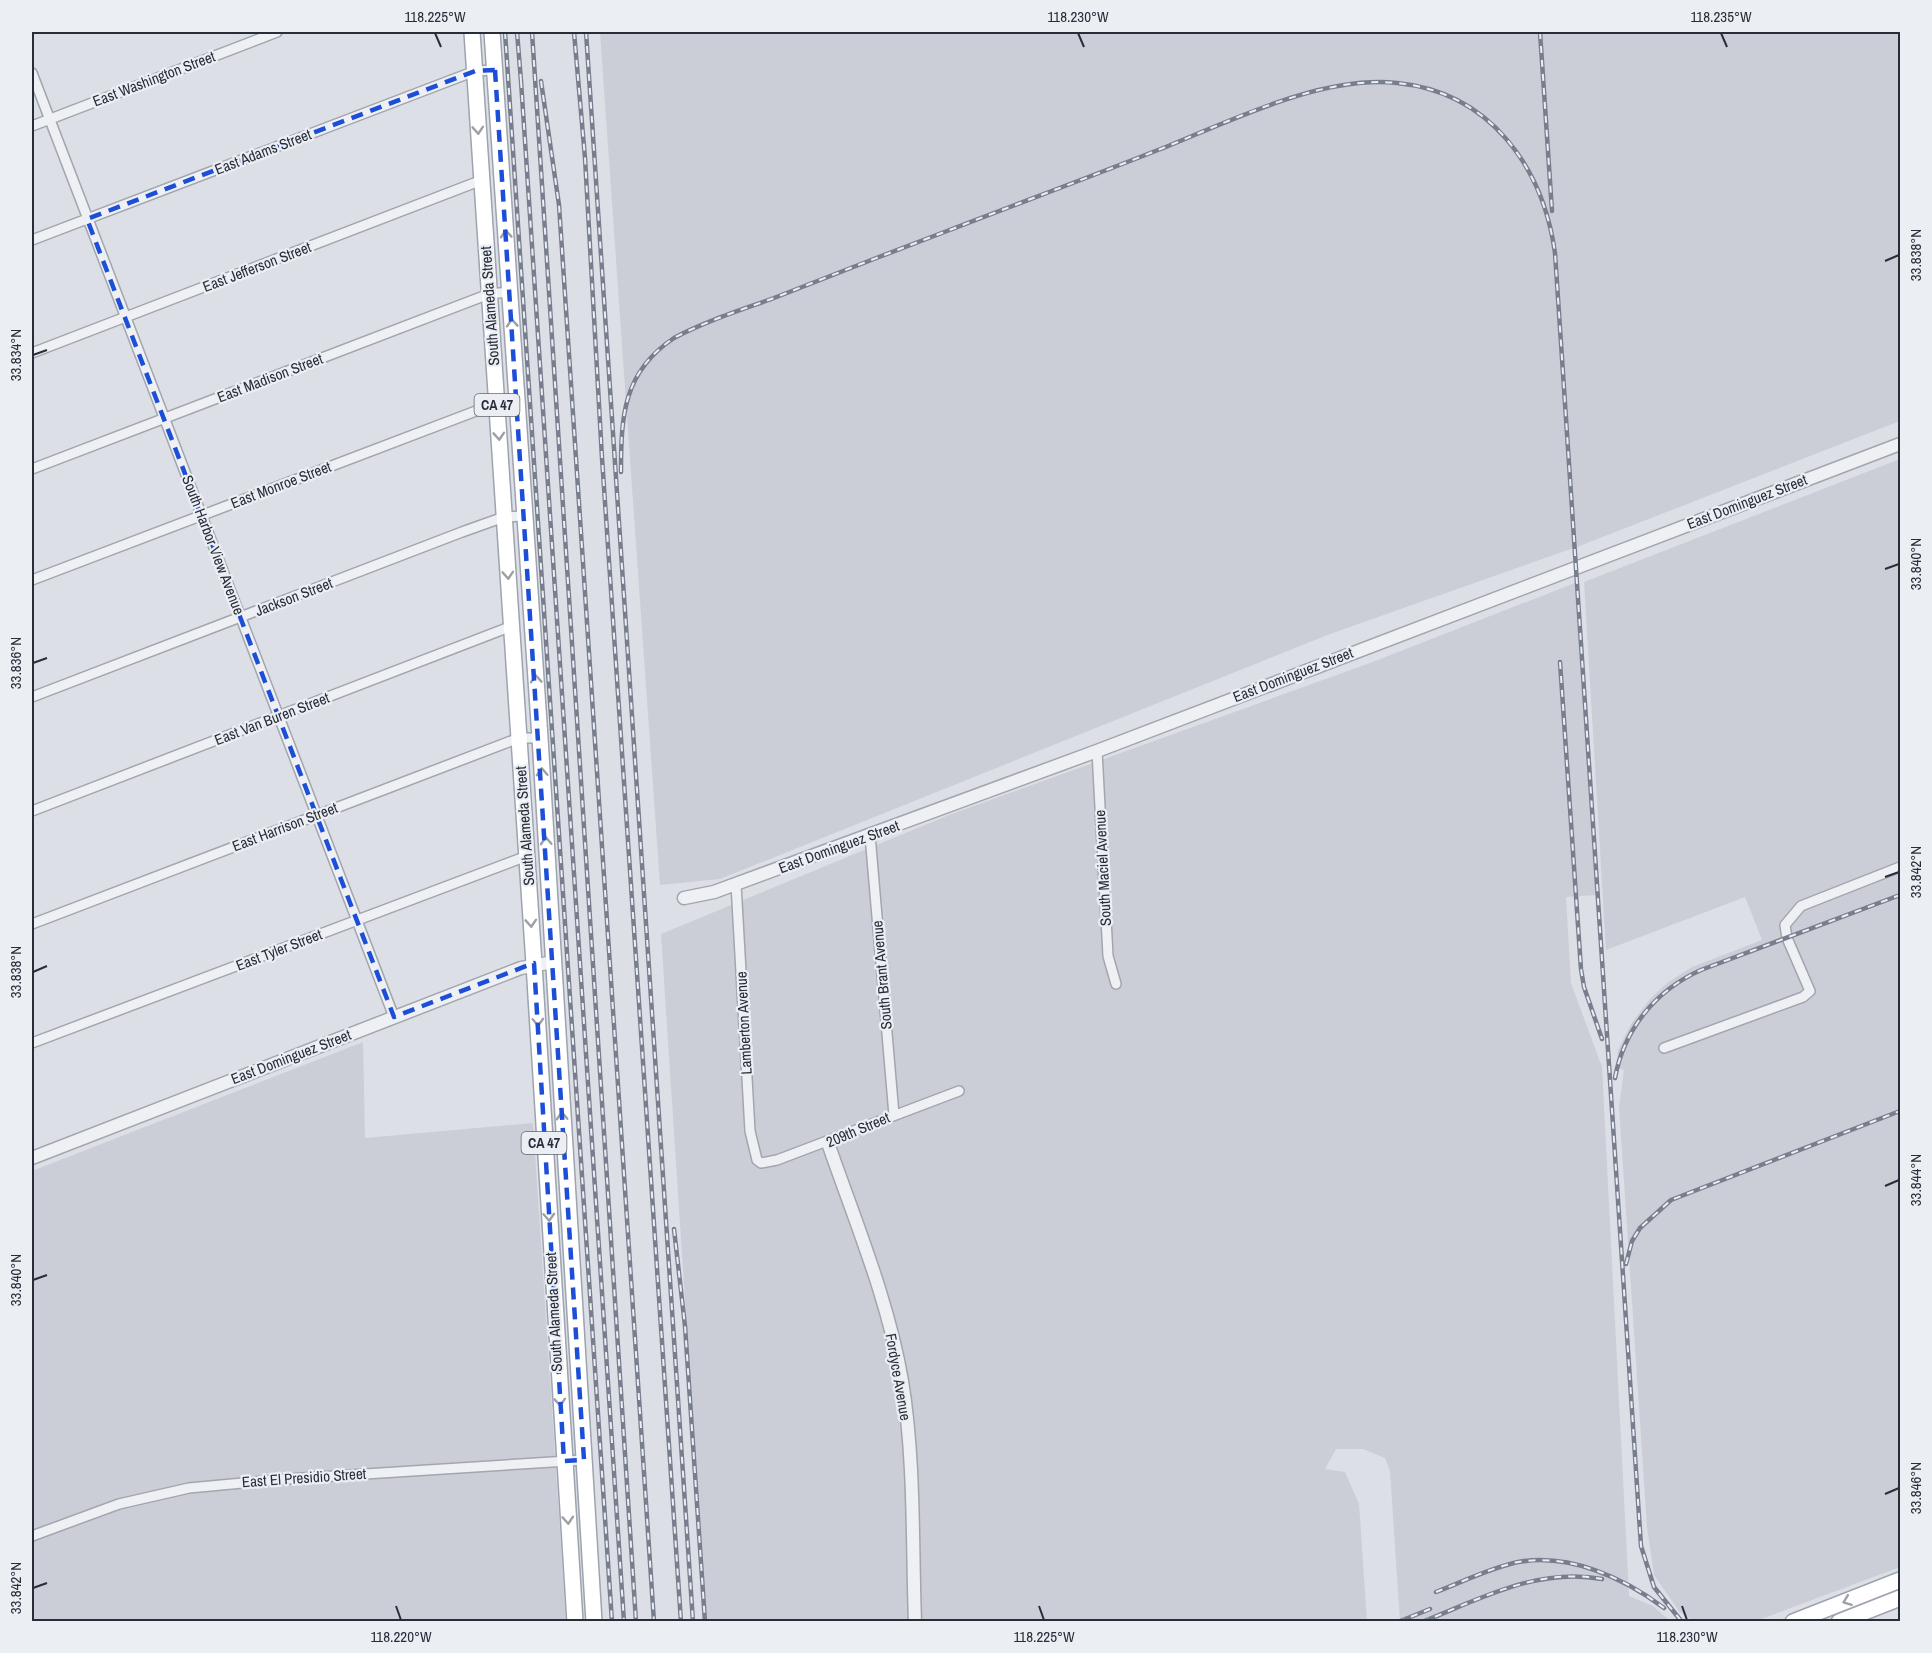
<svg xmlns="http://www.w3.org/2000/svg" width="1932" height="1653" viewBox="0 0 1932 1653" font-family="'Archivo Narrow',sans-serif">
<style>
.built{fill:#cbced6}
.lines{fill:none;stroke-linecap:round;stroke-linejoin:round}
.minor-casing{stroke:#a2a6ae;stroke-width:12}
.tertiary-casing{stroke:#a2a6ae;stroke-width:15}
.primary-casing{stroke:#9da3af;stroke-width:18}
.minor{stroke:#eff0f4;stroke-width:9}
.tertiary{stroke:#eff0f4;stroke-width:12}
.primary{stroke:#fff;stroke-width:15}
.rail-casing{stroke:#787e8d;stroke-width:4.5}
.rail{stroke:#ebeef3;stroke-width:2;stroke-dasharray:7;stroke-linecap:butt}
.oneway{stroke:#9ea0a6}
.marked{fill:none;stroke:#1d4ed8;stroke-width:4.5;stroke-dasharray:12 8;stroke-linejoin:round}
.ticks{fill:none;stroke:#282d3a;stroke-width:2}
.labels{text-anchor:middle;stroke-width:4.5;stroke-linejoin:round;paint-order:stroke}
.shield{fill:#ebeef3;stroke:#626772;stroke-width:1.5}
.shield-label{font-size:14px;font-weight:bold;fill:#282d3a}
.street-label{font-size:15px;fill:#282d3a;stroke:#ebeef3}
.neatline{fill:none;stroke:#282d3a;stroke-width:2}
.ticks-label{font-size:15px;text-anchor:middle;fill:#282d3a}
</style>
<rect width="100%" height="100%" fill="#dcdfe5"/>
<path class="built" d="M 600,32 L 1900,32 L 1900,421 L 1582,545 L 1330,634 L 720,879 L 660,885 Z
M 1900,459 L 1900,1567 L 1756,1621 L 1693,1621 L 1679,1611 L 1654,1575 L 1647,1527 L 1619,1107 L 1624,1070 L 1616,1067 L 1618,1050 L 1631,1024 L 1650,999 L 1667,983 L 1692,967 L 1762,940 L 1745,897 L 1606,950 L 1584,582 Z
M 1575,583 L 1596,895 L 1566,897 L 1571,983 L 1602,1067 L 1629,1596 L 1653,1606 L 1670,1621 L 1400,1621 L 1390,1471 L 1385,1458 L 1363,1449 L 1336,1449 L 1325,1469 L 1345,1472 L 1359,1504 L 1367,1621 L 706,1621 L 661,934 L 949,815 L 1370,663 Z
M 363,1042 L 365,1138 L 533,1123 L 566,1621 L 32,1622 L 32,1171 Z"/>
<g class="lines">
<defs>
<path id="minor" d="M 32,73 L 394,1017
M 32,126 L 277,32
M 32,240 L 475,71 L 495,70
M 32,353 L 482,180
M 32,469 L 489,294 L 510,292
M 32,580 L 497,403
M 32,697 L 462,532 L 504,517 L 524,516
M 1097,751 L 1108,956 L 1116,984
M 32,811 L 512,626
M 870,835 L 894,1115
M 736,884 L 750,1131 L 757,1160 L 761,1163 L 777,1160 L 959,1091
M 32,924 L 519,738 L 540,738
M 32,1043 L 527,856
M 1664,1048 L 1803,997 L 1810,991 L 1787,938 L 1785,925 L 1801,906 L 1900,867
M 32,1536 L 119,1504 L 189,1488 L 287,1479 L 584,1460"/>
<path id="tertiary" d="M 684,898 L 714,892 L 1097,751 L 1900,444
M 828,1143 C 855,1221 888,1299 902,1381 C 915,1460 912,1542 915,1622
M 32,1158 L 521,968 L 553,962"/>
<path id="primary" d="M 472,32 L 534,964 L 575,1622
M 492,32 L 540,738 L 594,1622
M 1793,1622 L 1900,1580
M 1839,1622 L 1900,1598"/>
</defs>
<use href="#minor" class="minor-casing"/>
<use href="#tertiary" class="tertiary-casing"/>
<use href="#primary" class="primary-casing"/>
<use href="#minor" class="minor"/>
<use href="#tertiary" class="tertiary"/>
<use href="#primary" class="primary"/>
<defs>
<path id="rail" d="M 505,32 L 612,1622
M 517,32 L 521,81
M 532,32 L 636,1622
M 574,32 L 585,158 L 602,458 L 681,1622
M 586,32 L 693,1622
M 1540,32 L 1552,211
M 521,81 L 624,1622
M 541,81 L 559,205 L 654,1622
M 621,472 C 621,416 623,372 674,338 C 706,321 741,310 774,298 C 832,275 889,253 947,231 C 1017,204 1087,178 1158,150 C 1229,122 1320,75 1397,83 C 1490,92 1543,167 1555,253 L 1641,1546 L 1654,1587 L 1682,1622
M 1560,662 L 1581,969 L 1584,987 L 1602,1039
M 1615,1078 C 1624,1029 1656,990 1701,970 L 1900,895
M 674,1229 L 685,1326 L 705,1622
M 1626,1264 L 1632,1241 L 1640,1228 L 1671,1200 L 1900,1111
M 1436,1592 C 1462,1582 1490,1568 1518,1562 C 1570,1553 1624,1578 1664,1608
M 1398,1622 L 1430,1609
M 1422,1622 C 1480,1599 1538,1567 1602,1579"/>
</defs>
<use href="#rail" class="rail-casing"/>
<use href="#rail" class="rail"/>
</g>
<defs><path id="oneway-chevron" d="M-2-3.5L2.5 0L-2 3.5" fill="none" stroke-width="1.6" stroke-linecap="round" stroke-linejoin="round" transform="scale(1.5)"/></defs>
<g class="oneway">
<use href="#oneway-chevron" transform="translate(478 130) rotate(86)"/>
<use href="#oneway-chevron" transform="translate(506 234) rotate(-94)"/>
<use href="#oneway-chevron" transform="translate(512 323) rotate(-94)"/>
<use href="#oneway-chevron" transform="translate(499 436) rotate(86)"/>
<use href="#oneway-chevron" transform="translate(508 575) rotate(86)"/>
<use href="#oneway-chevron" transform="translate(536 679) rotate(-94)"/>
<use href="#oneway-chevron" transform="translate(542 772) rotate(-93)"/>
<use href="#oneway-chevron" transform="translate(546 841) rotate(-93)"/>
<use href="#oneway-chevron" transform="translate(531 923) rotate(86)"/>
<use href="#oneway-chevron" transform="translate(538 1022) rotate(87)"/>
<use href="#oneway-chevron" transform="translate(562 1116) rotate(-93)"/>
<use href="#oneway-chevron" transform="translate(549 1217) rotate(87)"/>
<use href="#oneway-chevron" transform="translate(560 1402) rotate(86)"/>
<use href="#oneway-chevron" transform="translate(568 1520) rotate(86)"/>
<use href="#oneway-chevron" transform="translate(1847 1601) rotate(159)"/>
</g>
<path class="marked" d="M 495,70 L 584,1460 L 564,1461 L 534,963 L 394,1017 L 87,219 L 475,71 Z"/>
<path class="ticks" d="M 435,33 L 441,47M 1078,33 L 1084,47M 1721,33 L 1727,47M 1885,261 L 1899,255M 33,355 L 47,350M 1885,569 L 1899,564M 33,663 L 47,658M 1885,877 L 1899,872M 33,972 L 47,966M 1885,1186 L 1899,1180M 33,1280 L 47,1275M 1885,1494 L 1899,1488M 33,1588 L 47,1583M 396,1606 L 401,1620M 1039,1606 L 1044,1620M 1682,1606 L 1687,1620"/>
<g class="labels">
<g class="shield">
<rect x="474.5" y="394" width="45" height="22" rx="4.5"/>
<rect x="521.5" y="1132" width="45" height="22" rx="4.5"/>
</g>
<g class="shield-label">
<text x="497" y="410">CA 47</text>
<text x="544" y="1148">CA 47</text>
</g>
<g class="street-label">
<text transform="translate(154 79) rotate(-21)" y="5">East Washington Street</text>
<text transform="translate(263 152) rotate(-21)" y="5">East Adams Street</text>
<text transform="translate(257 267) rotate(-21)" y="5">East Jefferson Street</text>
<text transform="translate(490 306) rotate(-94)" y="5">South Alameda Street</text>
<text transform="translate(270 378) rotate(-21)" y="5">East Madison Street</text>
<text transform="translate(281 485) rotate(-21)" y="5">East Monroe Street</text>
<text transform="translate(1747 502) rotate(-21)" y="5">East Dominguez Street</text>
<text transform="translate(213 545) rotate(69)" y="5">South Harbor View Avenue</text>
<text transform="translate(294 597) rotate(-21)" y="5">Jackson Street</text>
<text transform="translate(1293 675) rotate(-21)" y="5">East Dominguez Street</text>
<text transform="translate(272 719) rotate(-21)" y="5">East Van Buren Street</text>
<text transform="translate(525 826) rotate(-94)" y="5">South Alameda Street</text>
<text transform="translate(285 827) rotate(-21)" y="5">East Harrison Street</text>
<text transform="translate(839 847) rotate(-20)" y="5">East Dominguez Street</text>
<text transform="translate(1103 868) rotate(-93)" y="5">South Maciel Avenue</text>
<text transform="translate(279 950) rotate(-21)" y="5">East Tyler Street</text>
<text transform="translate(882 975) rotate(-95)" y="5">South Brant Avenue</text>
<text transform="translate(744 1023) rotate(-93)" y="5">Lamberton Avenue</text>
<text transform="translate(291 1057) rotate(-21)" y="5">East Dominguez Street</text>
<text transform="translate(858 1130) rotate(-23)" y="5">209th Street</text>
<text transform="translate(554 1312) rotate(-93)" y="5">South Alameda Street</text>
<text transform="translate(898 1377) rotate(80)" y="5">Fordyce Avenue</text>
<text transform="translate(304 1478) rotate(-4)" y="5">East El Presidio Street</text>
</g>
</g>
<rect width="1932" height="1653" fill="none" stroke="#ebeef3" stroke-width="66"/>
<rect x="33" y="33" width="1866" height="1587" class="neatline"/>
<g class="ticks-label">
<text x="435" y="22">118.225°W</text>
<text x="1078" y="22">118.230°W</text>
<text x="1721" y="22">118.235°W</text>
<text transform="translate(1916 255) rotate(-90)" y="5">33.838°N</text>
<text transform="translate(16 355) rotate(-90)" y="5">33.834°N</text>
<text transform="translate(1916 564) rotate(-90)" y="5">33.840°N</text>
<text transform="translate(16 663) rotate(-90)" y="5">33.836°N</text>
<text transform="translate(1916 872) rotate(-90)" y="5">33.842°N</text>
<text transform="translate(16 972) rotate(-90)" y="5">33.838°N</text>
<text transform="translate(1916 1180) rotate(-90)" y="5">33.844°N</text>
<text transform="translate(16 1280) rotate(-90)" y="5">33.840°N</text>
<text transform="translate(1916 1488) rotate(-90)" y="5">33.846°N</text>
<text transform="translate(16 1588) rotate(-90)" y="5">33.842°N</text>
<text x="401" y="1642">118.220°W</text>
<text x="1044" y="1642">118.225°W</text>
<text x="1687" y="1642">118.230°W</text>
</g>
</svg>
